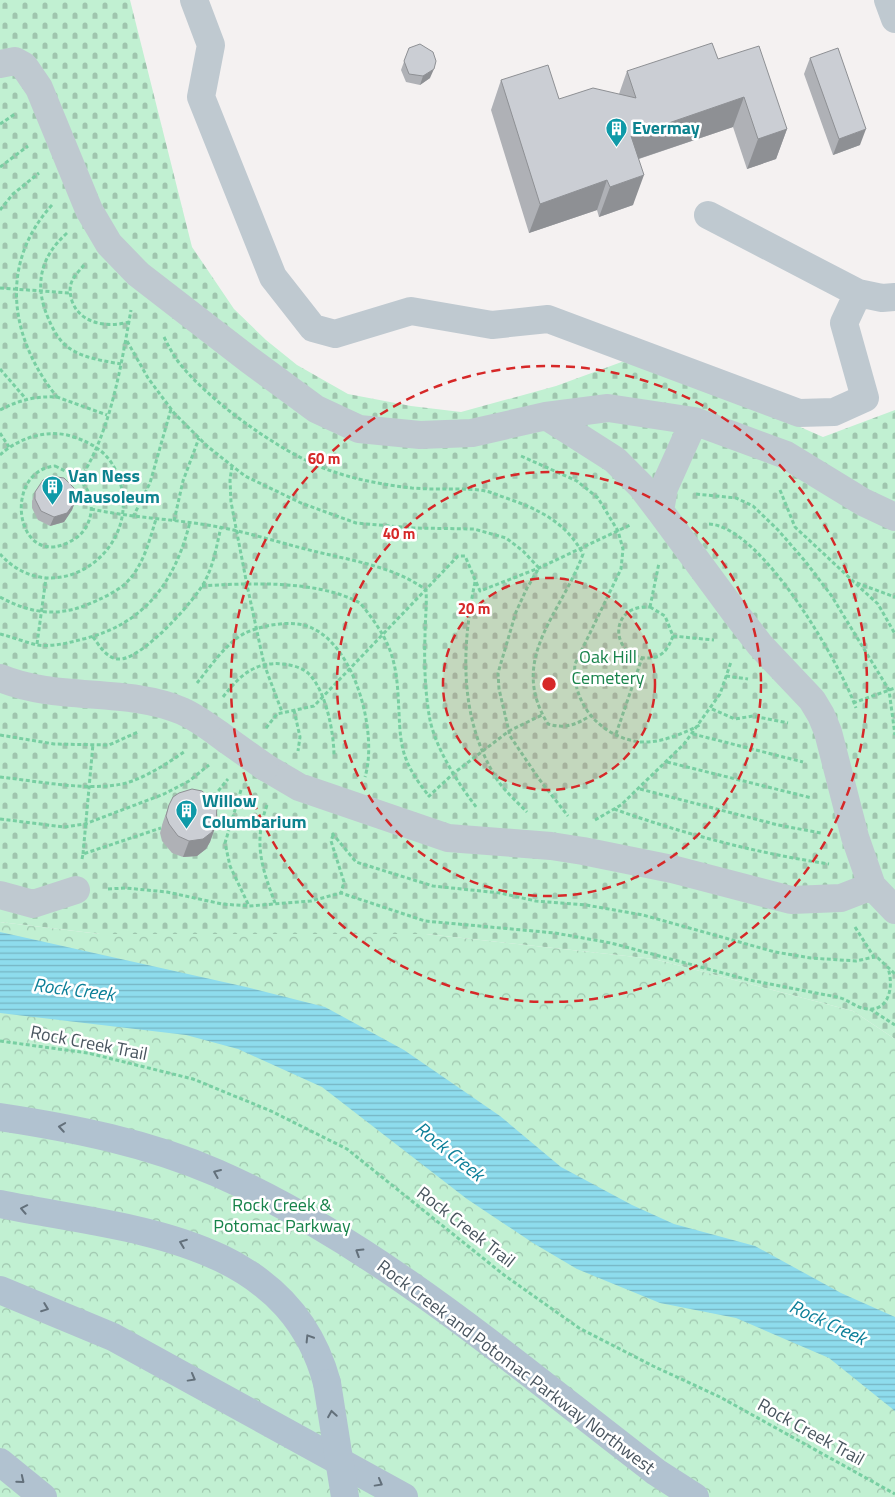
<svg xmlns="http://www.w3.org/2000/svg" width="895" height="1497" viewBox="0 0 895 1497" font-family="'Titillium Web',sans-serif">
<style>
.cemetery{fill:url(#cemetery-stones)}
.park{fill:url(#park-crowns)}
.water{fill:url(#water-rules)}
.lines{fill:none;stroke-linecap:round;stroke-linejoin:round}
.path{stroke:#78cfa2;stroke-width:3;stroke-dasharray:4 2.5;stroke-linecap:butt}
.minor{stroke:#bfc9d0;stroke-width:28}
.major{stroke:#b1c2d0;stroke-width:28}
.minor-bridge{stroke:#bfc9d0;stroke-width:28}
.major-bridge{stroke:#b1c2d0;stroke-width:28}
.wall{fill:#afb1b6}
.shaded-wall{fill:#8e9094}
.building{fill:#cbced4;stroke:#8e9094}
.oneway{stroke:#63707b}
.ring{fill:none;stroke:#d62828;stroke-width:2.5;stroke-dasharray:9 6}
.labels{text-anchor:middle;stroke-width:5;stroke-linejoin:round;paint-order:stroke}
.culture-label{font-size:18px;font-weight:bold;fill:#0d838f;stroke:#fff;text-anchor:start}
.park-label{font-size:18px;fill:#17834a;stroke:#fff}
.street-label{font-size:18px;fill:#49555f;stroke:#fff}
.water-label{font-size:19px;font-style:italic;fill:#0c7f98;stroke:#fff}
.centre{fill:#d62828;stroke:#fff;stroke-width:2.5}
.ring-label{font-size:15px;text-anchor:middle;font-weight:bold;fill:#d62828;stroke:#fff;stroke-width:5;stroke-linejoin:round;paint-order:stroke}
</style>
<defs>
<pattern id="cemetery-stones" width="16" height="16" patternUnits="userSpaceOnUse" patternTransform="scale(1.25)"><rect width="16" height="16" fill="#c1f0d2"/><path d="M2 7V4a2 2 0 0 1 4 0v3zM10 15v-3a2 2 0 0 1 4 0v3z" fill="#9fc5ae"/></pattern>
<pattern id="park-crowns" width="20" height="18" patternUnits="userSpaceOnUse" patternTransform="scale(1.25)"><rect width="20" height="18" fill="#c1f0d2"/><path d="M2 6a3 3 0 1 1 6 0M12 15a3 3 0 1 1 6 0" fill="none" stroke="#9fc5ae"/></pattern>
<pattern id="water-rules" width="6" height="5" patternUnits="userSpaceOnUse" patternTransform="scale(1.25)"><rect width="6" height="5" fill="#8edced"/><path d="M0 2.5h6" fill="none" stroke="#76b5c3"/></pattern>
</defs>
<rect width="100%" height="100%" fill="#f4f1f1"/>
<path class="cemetery" d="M 0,0 L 130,0 L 192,247 L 234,309 L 266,340 L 297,365 L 348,394 L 411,406 L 461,412 L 556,386 L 638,356 L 823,437 L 895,410 L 895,1039 L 853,1011 L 654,959 L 426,934 L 100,934 L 0,922 Z"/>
<path class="park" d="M 0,922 L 100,934 L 426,934 L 654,959 L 853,1011 L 895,1039 L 895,1497 L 0,1497 Z"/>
<path class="water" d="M 0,932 L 246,987 L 325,1007 L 404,1050 L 500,1116 L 561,1167 L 632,1205 L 674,1224 L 755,1246 L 841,1293 L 895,1317 L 895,1411 L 829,1358 L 736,1318 L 660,1303 L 577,1269 L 533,1243 L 467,1199 L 322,1087 L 238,1049 L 186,1035 L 0,1013 Z"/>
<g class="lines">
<path class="path" d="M 0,124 L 15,114
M 0,167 L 28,146
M 52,205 C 0,262 8,336 57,397
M 0,210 L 13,194 L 39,173
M 67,233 C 39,258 34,287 49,320 C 53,330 60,342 69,348 C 83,358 104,361 121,364
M 84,265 C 80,270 74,276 72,281 C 69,288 70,294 72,301 C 80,324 108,328 129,322
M 0,288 L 70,293
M 164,337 C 168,345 172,353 177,360 C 207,400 280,452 326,469 C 352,479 384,485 412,488 C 434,490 457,488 480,490 C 489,491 497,495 506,498 C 538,509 566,522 583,554 C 562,613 507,659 548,724 C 565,729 575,725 590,716
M 127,341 L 148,378 L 174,413 L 207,446 L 245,476 L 301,503 L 356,523 L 413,528 L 474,529 L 506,538 L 523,551 L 539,568 L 527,588 L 516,612 L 498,673 L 499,689 L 510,736 L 539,779 L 568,816
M 0,369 L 26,399
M 0,410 C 19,400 36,396 57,397 L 107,415
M 0,433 L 9,447
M 0,455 C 18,438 47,429 71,436 C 95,444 111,454 119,479 C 144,551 54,614 0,554
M 521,456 L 577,481 L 598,498 L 618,531 L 623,549 L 621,569 L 575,664 C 571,703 601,738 641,742 C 661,743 682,734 700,725
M 55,466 C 63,470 71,473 78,479 C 97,493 95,525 76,538 C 16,578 0,471 55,466 Z
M 232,466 L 230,480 L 231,502 L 247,585 L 264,664 L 282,712
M 80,479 C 111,431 121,366 131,310
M 780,490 L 795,527 L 854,582 L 895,597
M 696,494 L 736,498 L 753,506 L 778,530 L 805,561 L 831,595 L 889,690 L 895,735
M 91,509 C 133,518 176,519 219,527 C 255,534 290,546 326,554 C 360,562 398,569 426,590 C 427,606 425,620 425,636 C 424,663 425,694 430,720 C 436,749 459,785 477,808
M 133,517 L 150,483 L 171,409
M 174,521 L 183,481 L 199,438
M 709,524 C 761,526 840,663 856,708
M 475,582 C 461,650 459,720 498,781 C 506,792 517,802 527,812
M 856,584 L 878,604 L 895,634
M 202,586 C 247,583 314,580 356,601 C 362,603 367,612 371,617 C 390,643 396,661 398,694 C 401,742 397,756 429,796
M 0,597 C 35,616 63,617 98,600 C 107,596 118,590 125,584 C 143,567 149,542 156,519
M 650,607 L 665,616 L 673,636 C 668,649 663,657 649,658 C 611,660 606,604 650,607 Z
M 650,607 L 659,563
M 0,634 C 12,637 25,642 37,645 C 52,647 68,643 83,639 C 145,624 175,582 190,522
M 673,636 L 714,640
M 93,637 C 99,645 106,658 118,659 C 140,662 197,599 206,579 C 214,563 217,544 221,527
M 37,644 L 46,578
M 726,676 L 748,679
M 197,683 C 211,666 226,643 245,633 C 263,625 293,619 312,628 C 356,648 378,734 365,777
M 223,697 C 239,676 255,661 283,664 C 291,665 301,667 308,673 C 326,690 334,733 334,756
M 853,703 L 895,688
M 712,709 L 735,719 L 753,716 L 788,723
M 294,710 L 300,737 L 298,751
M 266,728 L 277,714 L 314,706 L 458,556 L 465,556 L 480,591 L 539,568 L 630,525
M 616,734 L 642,658
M 693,734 L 803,762
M 0,735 L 54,744 L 109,745 L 138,732
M 667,762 L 812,798
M 0,777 C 37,781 79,790 116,785 C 137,783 169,763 185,751
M 640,789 L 778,825 L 821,833
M 241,790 L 225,843 L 230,866 L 249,906
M 428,797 L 454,773 L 509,731 L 542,715
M 210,801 L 228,779
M 267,805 C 253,843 262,868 275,903
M 614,809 C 684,834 756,853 829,864
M 0,819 L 64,827 L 85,824 L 164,794 L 189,781 L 209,765
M 595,820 L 621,805 L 684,744 L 720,694 L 731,662
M 332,833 L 356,862 L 433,886 L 500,893 L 536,901 L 586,905 L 643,915 L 775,952 L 811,958 L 856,961 L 874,957
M 333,835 L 331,841 L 344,882 L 341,893
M 83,854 L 93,744
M 82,859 L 83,854 L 161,828
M 108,889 L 125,888 L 167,892 L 222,904 L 249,906 L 311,901 L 341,893 L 425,921 L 555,933 L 611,943 L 749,980 L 837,997 C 846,999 852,1004 859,1007 C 887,1017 895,990 888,968
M 855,927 L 874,957 L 878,958 L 895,974
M 870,1009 L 895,1025
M 0,1041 L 88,1053 L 193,1079 L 271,1111 L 347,1149 L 504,1275 L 579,1328 L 653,1366 L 720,1397 L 895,1494"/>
<path class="minor" d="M 194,0 L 211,45 L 201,97 L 273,277 L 313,328 L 335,334 L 411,311 L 492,325 L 548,319 L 799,413 L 834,412 L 865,398 L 844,323 L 858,293
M 888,0 L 895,19
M 0,64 L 15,61 L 24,66 L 39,88 L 89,210 L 109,244 L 138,274 L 248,359 L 316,409 L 359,429 L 420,435 L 472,433 L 546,416 L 608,408 L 694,421 L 786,455 L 863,502 L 895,517
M 708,215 L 858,293 L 882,298 L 895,297
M 546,416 L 615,460 L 641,486 L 660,511
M 694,421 L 664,488 L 660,511 L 736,614 L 760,645 L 812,700 L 821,715 L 828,732 L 855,837 L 872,886 L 895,910
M 0,678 C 57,702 126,687 182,711 C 198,718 213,730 227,740
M 265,767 L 299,787 L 448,838 L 551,846 L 583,851 L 672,869 L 791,900 L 841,898 L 872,886
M 0,895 L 33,904 L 76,890"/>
<path class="major" d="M 0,1117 C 73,1128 148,1143 217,1173 C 378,1244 517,1366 656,1472 L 695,1497
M 0,1204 C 125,1230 287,1234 327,1383
M 0,1290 L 113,1337 L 404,1497
M 0,1462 L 43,1497"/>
<path class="minor-bridge" d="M 227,740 L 265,767"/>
<path class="major-bridge" d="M 327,1383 L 345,1497"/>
</g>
<path class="wall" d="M 409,48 L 430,78 L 420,85 L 406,82 L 401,70 Z
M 810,58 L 860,145 L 833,155 L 804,74 Z
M 718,59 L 787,129 L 776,159 L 747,169 L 733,127 L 639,159 L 633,205 L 599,217 L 597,210 L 529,233 L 491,110 L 501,80 L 559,99 L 619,94 L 627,71 Z
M 35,492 L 75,502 L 72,510 L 64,522 L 50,526 L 38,520 L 32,508 L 32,501 Z
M 169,805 L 216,825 L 210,842 L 206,849 L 197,856 L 183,857 L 172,853 L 162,841 L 160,833 L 163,822 Z"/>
<path class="shaded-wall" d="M 434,69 L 430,78 L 420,85 L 423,76 Z
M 744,97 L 733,127 L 620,165 L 631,136 Z
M 787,129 L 776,159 L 747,169 L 758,139 Z
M 866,129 L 860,145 L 833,155 L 839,139 Z
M 644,175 L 633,205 L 599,217 L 610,187 Z
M 607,180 L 597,210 L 529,233 L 540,204 Z
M 75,502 L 72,510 L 64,522 L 50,526 L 54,517 Z
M 216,825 L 210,842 L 206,849 L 197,856 L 183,857 L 189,841 Z"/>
<path class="building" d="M 712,43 L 718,59 L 759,46 L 787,129 L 758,139 L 744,97 L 631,136 L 644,175 L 610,187 L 607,180 L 540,204 L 501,80 L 548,65 L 559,99 L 593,88 L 636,98 L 627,71 Z
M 420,44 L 433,52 L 436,61 L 434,69 L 423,76 L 409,74 L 404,61 L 409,48 Z
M 838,48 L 866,129 L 839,139 L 810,58 Z
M 57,477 L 64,478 L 74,488 L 75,502 L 67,513 L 54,517 L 41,511 L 35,499 L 35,492 L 43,480 Z
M 192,789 L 202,791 L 217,804 L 216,825 L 212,832 L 203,839 L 189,841 L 178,836 L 169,824 L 166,816 L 169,805 L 173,797 L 179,793 Z"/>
<defs><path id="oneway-chevron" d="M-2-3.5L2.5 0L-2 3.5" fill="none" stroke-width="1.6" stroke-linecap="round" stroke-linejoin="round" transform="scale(1.25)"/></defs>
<g class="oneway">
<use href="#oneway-chevron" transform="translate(62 1127) rotate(-171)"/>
<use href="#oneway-chevron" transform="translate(217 1173) rotate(-157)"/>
<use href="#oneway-chevron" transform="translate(24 1209) rotate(-169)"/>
<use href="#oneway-chevron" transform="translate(183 1243) rotate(-159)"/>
<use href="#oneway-chevron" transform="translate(359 1252) rotate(-148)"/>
<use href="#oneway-chevron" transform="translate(45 1308) rotate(21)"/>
<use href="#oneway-chevron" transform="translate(309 1338) rotate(-122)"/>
<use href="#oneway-chevron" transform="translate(192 1378) rotate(29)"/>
<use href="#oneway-chevron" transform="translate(332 1414) rotate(-99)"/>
<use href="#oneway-chevron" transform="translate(21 1480) rotate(39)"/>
<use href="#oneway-chevron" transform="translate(379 1483) rotate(29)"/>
</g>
<circle cx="549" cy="684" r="106" fill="#d62828" fill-opacity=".12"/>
<g class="ring">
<circle cx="549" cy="684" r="106"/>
<circle cx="549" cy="684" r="212"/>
<circle cx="549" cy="684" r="318"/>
</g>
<defs>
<symbol id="building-pin" viewBox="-11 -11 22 30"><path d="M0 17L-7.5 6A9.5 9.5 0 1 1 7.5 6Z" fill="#0f9aa8" stroke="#fff"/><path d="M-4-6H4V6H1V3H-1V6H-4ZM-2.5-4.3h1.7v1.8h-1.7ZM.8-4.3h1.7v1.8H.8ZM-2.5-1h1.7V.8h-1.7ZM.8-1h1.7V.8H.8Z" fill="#fff"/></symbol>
</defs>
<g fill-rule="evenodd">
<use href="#building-pin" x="604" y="116" width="25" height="34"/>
<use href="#building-pin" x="40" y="474" width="25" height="34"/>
<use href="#building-pin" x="174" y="798" width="25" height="34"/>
</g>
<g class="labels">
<g class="culture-label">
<text x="632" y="134">Evermay</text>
<text x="68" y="482">Van Ness<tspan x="68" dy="21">Mausoleum</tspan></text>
<text x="202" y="807">Willow<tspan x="202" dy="21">Columbarium</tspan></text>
</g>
<g class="park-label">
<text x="608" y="663">Oak Hill<tspan x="608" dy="21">Cemetery</tspan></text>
<text x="282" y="1211">Rock Creek &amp;<tspan x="282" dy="21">Potomac Parkway</tspan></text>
</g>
<g class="street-label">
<text transform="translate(89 1043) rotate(11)" y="6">Rock Creek Trail</text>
<text transform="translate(466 1227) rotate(38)" y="6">Rock Creek Trail</text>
<text transform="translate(516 1367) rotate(37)" y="6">Rock Creek and Potomac Parkway Northwest</text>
<text transform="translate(811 1432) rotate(29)" y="6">Rock Creek Trail</text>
</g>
<g class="water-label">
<text transform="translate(74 989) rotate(7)" y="7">Rock Creek</text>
<text transform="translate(450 1151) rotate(39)" y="7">Rock Creek</text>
<text transform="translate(828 1322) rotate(25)" y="7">Rock Creek</text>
</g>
</g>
<circle cx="549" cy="684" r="8" class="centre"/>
<g class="ring-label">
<text x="324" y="464">60 m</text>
<text x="399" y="539">40 m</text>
<text x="474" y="614">20 m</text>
</g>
</svg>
